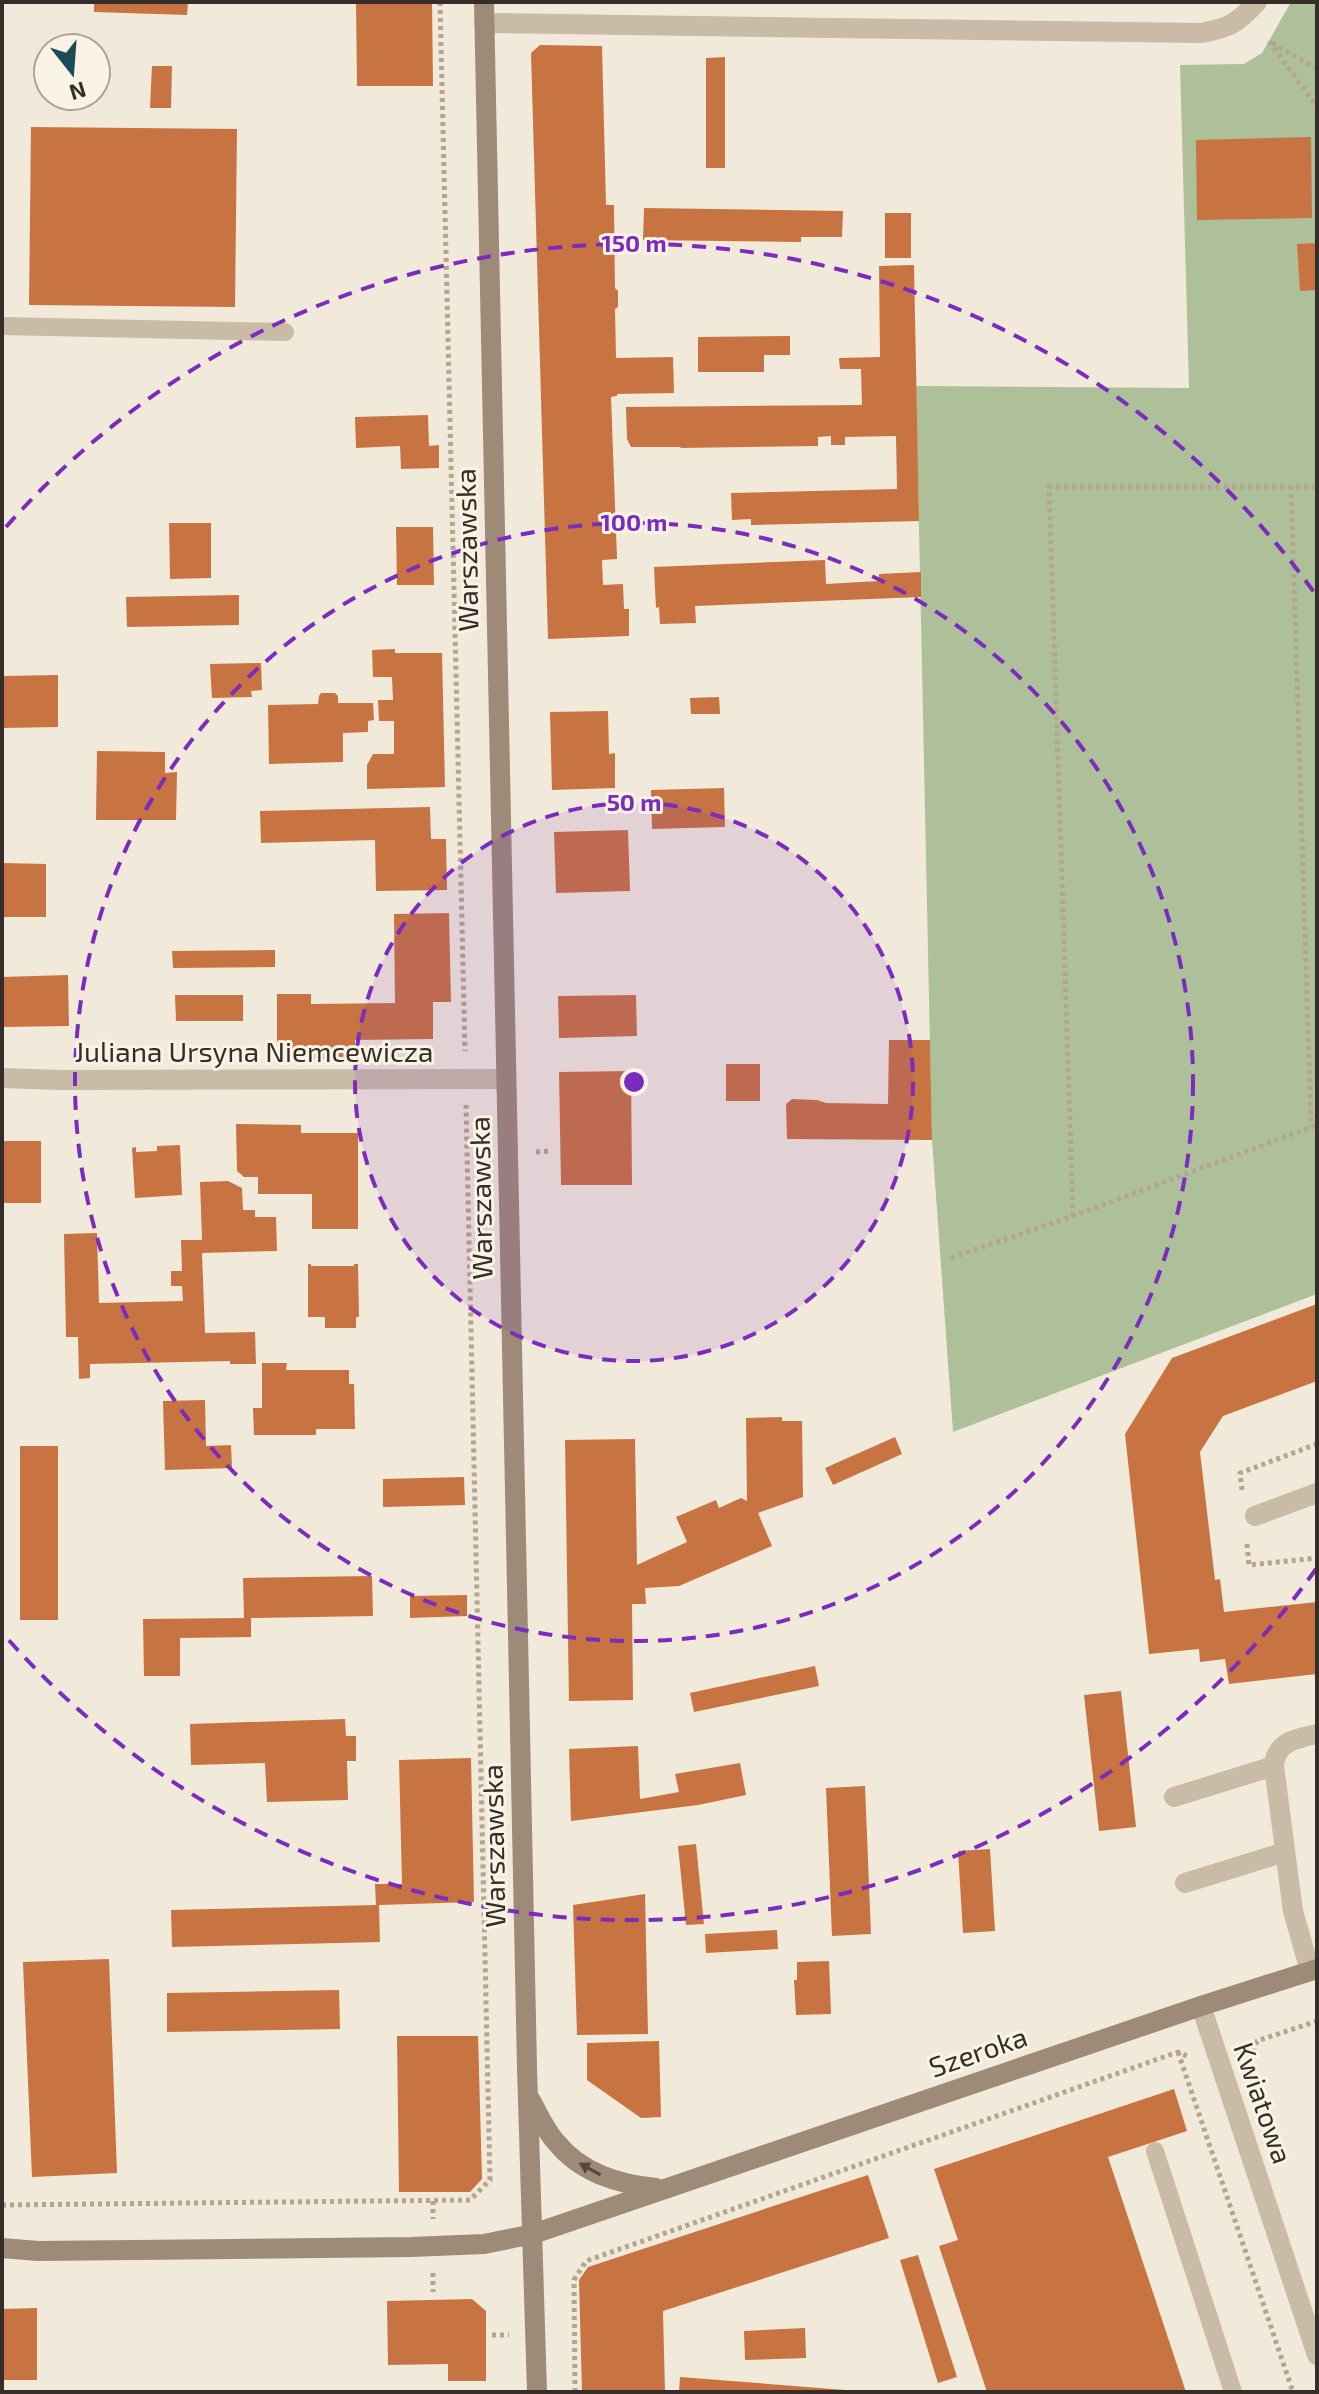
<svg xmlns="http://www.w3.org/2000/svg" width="1319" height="2394" viewBox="0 0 1319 2394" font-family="'Exo 2',sans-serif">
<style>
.green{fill:#aec099}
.building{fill:#c77442}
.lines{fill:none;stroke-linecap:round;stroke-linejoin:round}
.path{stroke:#b5a58f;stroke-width:5;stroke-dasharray:4 4;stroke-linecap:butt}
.lane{stroke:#c9bba5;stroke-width:18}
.street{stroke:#c9bba5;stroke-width:20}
.secondary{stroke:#9d8a77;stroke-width:20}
.oneway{fill:#54493f}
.ring{fill:none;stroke:#7b2cbf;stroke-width:4;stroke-dasharray:14 10}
.labels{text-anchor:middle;stroke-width:6;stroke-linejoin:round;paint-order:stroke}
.street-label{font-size:28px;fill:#352d27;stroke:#f9f3e5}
.centre{fill:#7b2cbf;stroke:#f9f3e5;stroke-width:4}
.ring-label{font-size:24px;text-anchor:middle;font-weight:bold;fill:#7b2cbf;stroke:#f9f3e5;stroke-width:6;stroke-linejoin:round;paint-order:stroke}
</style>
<rect width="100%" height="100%" fill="#f1e9d9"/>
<path class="green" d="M 1291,2 L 1317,2 L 1317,1294 L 953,1432 L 932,1140 L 916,386 L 1189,388 L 1180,65 L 1244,64 L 1262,53 Z"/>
<path class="building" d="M 94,2 L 188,2 L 187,15 L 94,12 Z
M 356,2 L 432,2 L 433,86 L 357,86 Z
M 540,45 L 602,46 L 606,205 L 614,205 L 615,288 L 618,291 L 618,307 L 615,309 L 616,358 L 673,357 L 674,393 L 617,394 L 617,396 L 611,397 L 617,559 L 602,560 L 603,585 L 623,584 L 624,609 L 629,609 L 629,636 L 548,639 L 531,53 Z
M 725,57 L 725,168 L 706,168 L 706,58 Z
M 152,66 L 172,66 L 171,108 L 150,108 Z
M 31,127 L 237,129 L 235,307 L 29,305 Z
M 1311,137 L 1312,218 L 1197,220 L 1196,140 Z
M 644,208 L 843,211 L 842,237 L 801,237 L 801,242 L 643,240 Z
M 885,213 L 911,213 L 911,258 L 885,258 Z
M 1317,243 L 1317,290 L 1300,291 L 1297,244 Z
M 914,265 L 919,521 L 751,525 L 751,519 L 732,520 L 731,493 L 897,489 L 896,436 L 845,437 L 845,445 L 831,445 L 831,436 L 818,437 L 818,446 L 681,448 L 680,447 L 631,447 L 627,439 L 626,407 L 862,405 L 861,369 L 840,369 L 839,358 L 880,357 L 879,266 Z
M 790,336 L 790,355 L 764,355 L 764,372 L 698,372 L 698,337 Z
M 428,415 L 429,446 L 439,445 L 439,468 L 401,469 L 400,446 L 356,448 L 355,417 Z
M 169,523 L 211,523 L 211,578 L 170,579 Z
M 396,527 L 433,527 L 434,585 L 397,585 Z
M 825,560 L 826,584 L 879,581 L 879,574 L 921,572 L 921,597 L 695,606 L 696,623 L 660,624 L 659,607 L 656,608 L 654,567 Z
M 239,595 L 239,625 L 127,627 L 126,597 Z
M 395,649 L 395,653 L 442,653 L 445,787 L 367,789 L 367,765 L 373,754 L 394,754 L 394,721 L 379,721 L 378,700 L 393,700 L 392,677 L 373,677 L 372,650 Z
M 261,663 L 262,690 L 251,691 L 252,697 L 212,698 L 210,664 Z
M 58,675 L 58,727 L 2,728 L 2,676 Z
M 321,693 L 335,693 L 338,696 L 338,703 L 373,703 L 374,720 L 368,721 L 368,732 L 343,733 L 343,762 L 269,764 L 268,705 L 318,704 L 319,696 Z
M 719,697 L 720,714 L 691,714 L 690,698 Z
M 608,711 L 609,754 L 615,753 L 615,788 L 552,790 L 550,712 Z
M 97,751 L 165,752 L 165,773 L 177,772 L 176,820 L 96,820 Z
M 724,788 L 725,827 L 652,829 L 651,790 Z
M 430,807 L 431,839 L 446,839 L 447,890 L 376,891 L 375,840 L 261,843 L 260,811 Z
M 628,830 L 630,891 L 556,893 L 554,832 Z
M 2,863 L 46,864 L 46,917 L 2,917 Z
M 449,913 L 451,1002 L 433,1002 L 433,1039 L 355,1040 L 355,1059 L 277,1060 L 277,994 L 311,994 L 311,1004 L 395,1003 L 394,914 Z
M 275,950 L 275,967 L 173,968 L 172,951 Z
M 68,975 L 69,1026 L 2,1027 L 2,977 Z
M 175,995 L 243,995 L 243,1021 L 176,1021 Z
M 636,995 L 637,1036 L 559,1038 L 558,996 Z
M 889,1040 L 930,1040 L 932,1140 L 787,1139 L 786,1104 L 792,1099 L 817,1100 L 826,1103 L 888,1104 Z
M 726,1064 L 760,1064 L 760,1101 L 726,1101 Z
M 631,1071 L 632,1185 L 561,1185 L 559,1072 Z
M 236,1124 L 301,1125 L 301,1133 L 358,1133 L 358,1229 L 312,1229 L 312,1194 L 258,1194 L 258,1177 L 244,1177 L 237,1171 Z
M 2,1141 L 41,1141 L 41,1203 L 3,1203 Z
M 180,1145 L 182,1195 L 135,1198 L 132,1148 L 136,1147 L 136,1152 L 157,1151 L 157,1146 Z
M 228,1181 L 242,1188 L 243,1210 L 255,1210 L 255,1217 L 276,1217 L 277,1251 L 202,1253 L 205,1333 L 255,1332 L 256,1364 L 230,1364 L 230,1361 L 90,1364 L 90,1378 L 79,1379 L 78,1337 L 66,1337 L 64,1234 L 97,1233 L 99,1303 L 183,1301 L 182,1286 L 171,1286 L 171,1271 L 182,1271 L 181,1240 L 202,1240 L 200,1182 Z
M 308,1264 L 311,1264 L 311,1266 L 354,1266 L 354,1264 L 358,1264 L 359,1317 L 356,1317 L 356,1328 L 325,1328 L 325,1317 L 308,1317 Z
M 1317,1304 L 1317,1381 L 1223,1416 L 1200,1452 L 1215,1580 L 1220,1579 L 1224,1612 L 1317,1602 L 1317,1674 L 1229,1684 L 1225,1659 L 1200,1662 L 1199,1649 L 1149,1654 L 1125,1434 L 1172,1358 Z
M 262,1363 L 287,1363 L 286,1370 L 349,1370 L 349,1384 L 354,1384 L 355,1429 L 316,1429 L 316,1435 L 254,1435 L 253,1408 L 262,1408 Z
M 205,1400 L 206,1446 L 231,1445 L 232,1468 L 165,1470 L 163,1401 Z
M 782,1417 L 782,1421 L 802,1421 L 803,1497 L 758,1513 L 772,1546 L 679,1586 L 645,1588 L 646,1604 L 632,1604 L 633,1700 L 569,1701 L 565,1440 L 635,1439 L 637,1565 L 687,1542 L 676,1517 L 716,1500 L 719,1508 L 741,1498 L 747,1501 L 746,1418 Z
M 895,1437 L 902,1454 L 833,1485 L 825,1468 Z
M 20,1446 L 58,1446 L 58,1620 L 20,1620 Z
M 464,1477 L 465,1505 L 383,1507 L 383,1479 Z
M 372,1576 L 373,1616 L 251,1618 L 251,1637 L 180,1638 L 180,1676 L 144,1676 L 143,1619 L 244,1618 L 243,1578 Z
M 467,1595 L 467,1616 L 410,1618 L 410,1596 Z
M 815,1666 L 819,1686 L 694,1712 L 690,1693 Z
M 1121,1691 L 1136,1827 L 1099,1831 L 1084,1695 Z
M 345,1719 L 346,1736 L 356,1736 L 356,1761 L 347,1761 L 348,1800 L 267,1802 L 265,1763 L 191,1765 L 190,1724 Z
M 638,1746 L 640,1799 L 679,1792 L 675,1774 L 740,1763 L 746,1795 L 698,1805 L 571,1821 L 569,1749 Z
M 471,1758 L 474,1902 L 379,1905 L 380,1942 L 172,1947 L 171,1910 L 376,1905 L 375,1884 L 402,1884 L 399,1760 Z
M 865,1786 L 871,1934 L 832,1936 L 826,1788 Z
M 696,1844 L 704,1924 L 686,1925 L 678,1846 Z
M 990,1849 L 995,1931 L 963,1933 L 958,1851 Z
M 645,1894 L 648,2034 L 577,2035 L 573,1905 Z
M 777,1930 L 778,1949 L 706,1953 L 705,1934 Z
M 109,1959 L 117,2173 L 32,2177 L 23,1962 Z
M 829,1961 L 831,2014 L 796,2015 L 794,1980 L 797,1980 L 797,1962 Z
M 339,1990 L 340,2029 L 167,2032 L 167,1993 Z
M 397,2036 L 478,2036 L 482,2179 L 470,2192 L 399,2192 Z
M 659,2041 L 661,2117 L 641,2118 L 587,2080 L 587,2043 Z
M 1174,2089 L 1187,2131 L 1108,2157 L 1186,2392 L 987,2392 L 939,2246 L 958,2240 L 934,2169 Z
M 868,2175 L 889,2238 L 663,2311 L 665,2392 L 582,2392 L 579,2280 L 588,2267 Z
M 918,2255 L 957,2377 L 938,2383 L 900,2260 Z
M 472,2299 L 486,2311 L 486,2381 L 448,2381 L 448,2364 L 388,2365 L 387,2301 Z
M 37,2308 L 37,2380 L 2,2380 L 2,2309 Z
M 805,2328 L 806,2358 L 745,2360 L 744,2331 Z
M 680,2377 L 845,2390 L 845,2392 L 679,2392 Z"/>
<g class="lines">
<path class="path" d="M 440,2 L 465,1051
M 1317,69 L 1269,41 L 1317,107
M 1291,486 L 1311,1127
M 536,1152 L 551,1151
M 1073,1216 L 1049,487 L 1317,487
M 951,1258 L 1073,1216 L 1317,1125
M 1242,1490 L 1240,1473 L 1317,1444
M 1247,1544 L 1249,1565 L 1317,1558
M 1178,2052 L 1293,2392
M 1251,2060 L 1257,2041 L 1317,2021
M 433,2201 L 433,2219
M 2,2205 L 470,2200 L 490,2180 L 466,1105
M 433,2273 L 433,2292
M 492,2335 L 509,2335
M 575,2392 L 574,2280 L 586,2261 L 1178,2052 L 1189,2057"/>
<path class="lane" d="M 2,326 L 285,332
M 1155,2151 L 1233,2392"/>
<path class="street" d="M 484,23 L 1201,33 C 1230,28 1237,23 1257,2
M 2,1078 L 60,1080 L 506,1079
M 1255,1516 L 1317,1493
M 1174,1797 L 1274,1766
M 1185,1883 L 1285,1852
M 1310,1971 L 1293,1911 L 1274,1766 C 1275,1742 1297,1738 1317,1734
M 1201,2006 L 1317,2355"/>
<path class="secondary" d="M 484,2 L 527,2068 L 537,2392
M 530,2099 C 538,2113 545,2130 556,2142 C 581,2173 618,2184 656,2188
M 2,2248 L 38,2251 L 411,2247 L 484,2244 L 533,2234 L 1201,2006 L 1317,1969"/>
</g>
<defs><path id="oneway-solid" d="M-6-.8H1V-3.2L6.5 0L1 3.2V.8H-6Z" transform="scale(2)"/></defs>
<use class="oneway" href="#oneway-solid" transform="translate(590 2169) rotate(-151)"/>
<circle cx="634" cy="1082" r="279" fill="#7b2cbf" fill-opacity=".12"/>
<g class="ring">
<circle cx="634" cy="1082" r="279"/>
<circle cx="634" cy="1082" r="559"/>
<path d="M1316 1569A838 838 0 0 1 6 1637M6 527A838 838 0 0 1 1316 595"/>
</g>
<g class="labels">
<g class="street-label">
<text transform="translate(467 550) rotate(-91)" y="10">Warszawska</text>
<text x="254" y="1062">Juliana Ursyna Niemcewicza</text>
<text transform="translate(481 1198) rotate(-91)" y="10">Warszawska</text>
<text transform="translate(494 1846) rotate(-91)" y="10">Warszawska</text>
<text transform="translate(978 2052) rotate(-19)" y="10">Szeroka</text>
<text transform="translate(1263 2103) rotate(71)" y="10">Kwiatowa</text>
</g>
</g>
<circle cx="634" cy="1082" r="12" class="centre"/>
<g class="ring-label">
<text x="634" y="252">150 m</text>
<text x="634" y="531">100 m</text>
<text x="634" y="811">50 m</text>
</g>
<rect width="1319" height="2394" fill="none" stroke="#352d27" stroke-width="8"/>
<g transform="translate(72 72) rotate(163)"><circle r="38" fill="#f9f3e5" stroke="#aba499" stroke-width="2"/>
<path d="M0-6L14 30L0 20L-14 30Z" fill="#1c4b57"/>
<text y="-12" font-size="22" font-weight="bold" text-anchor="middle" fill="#352d27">N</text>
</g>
</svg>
